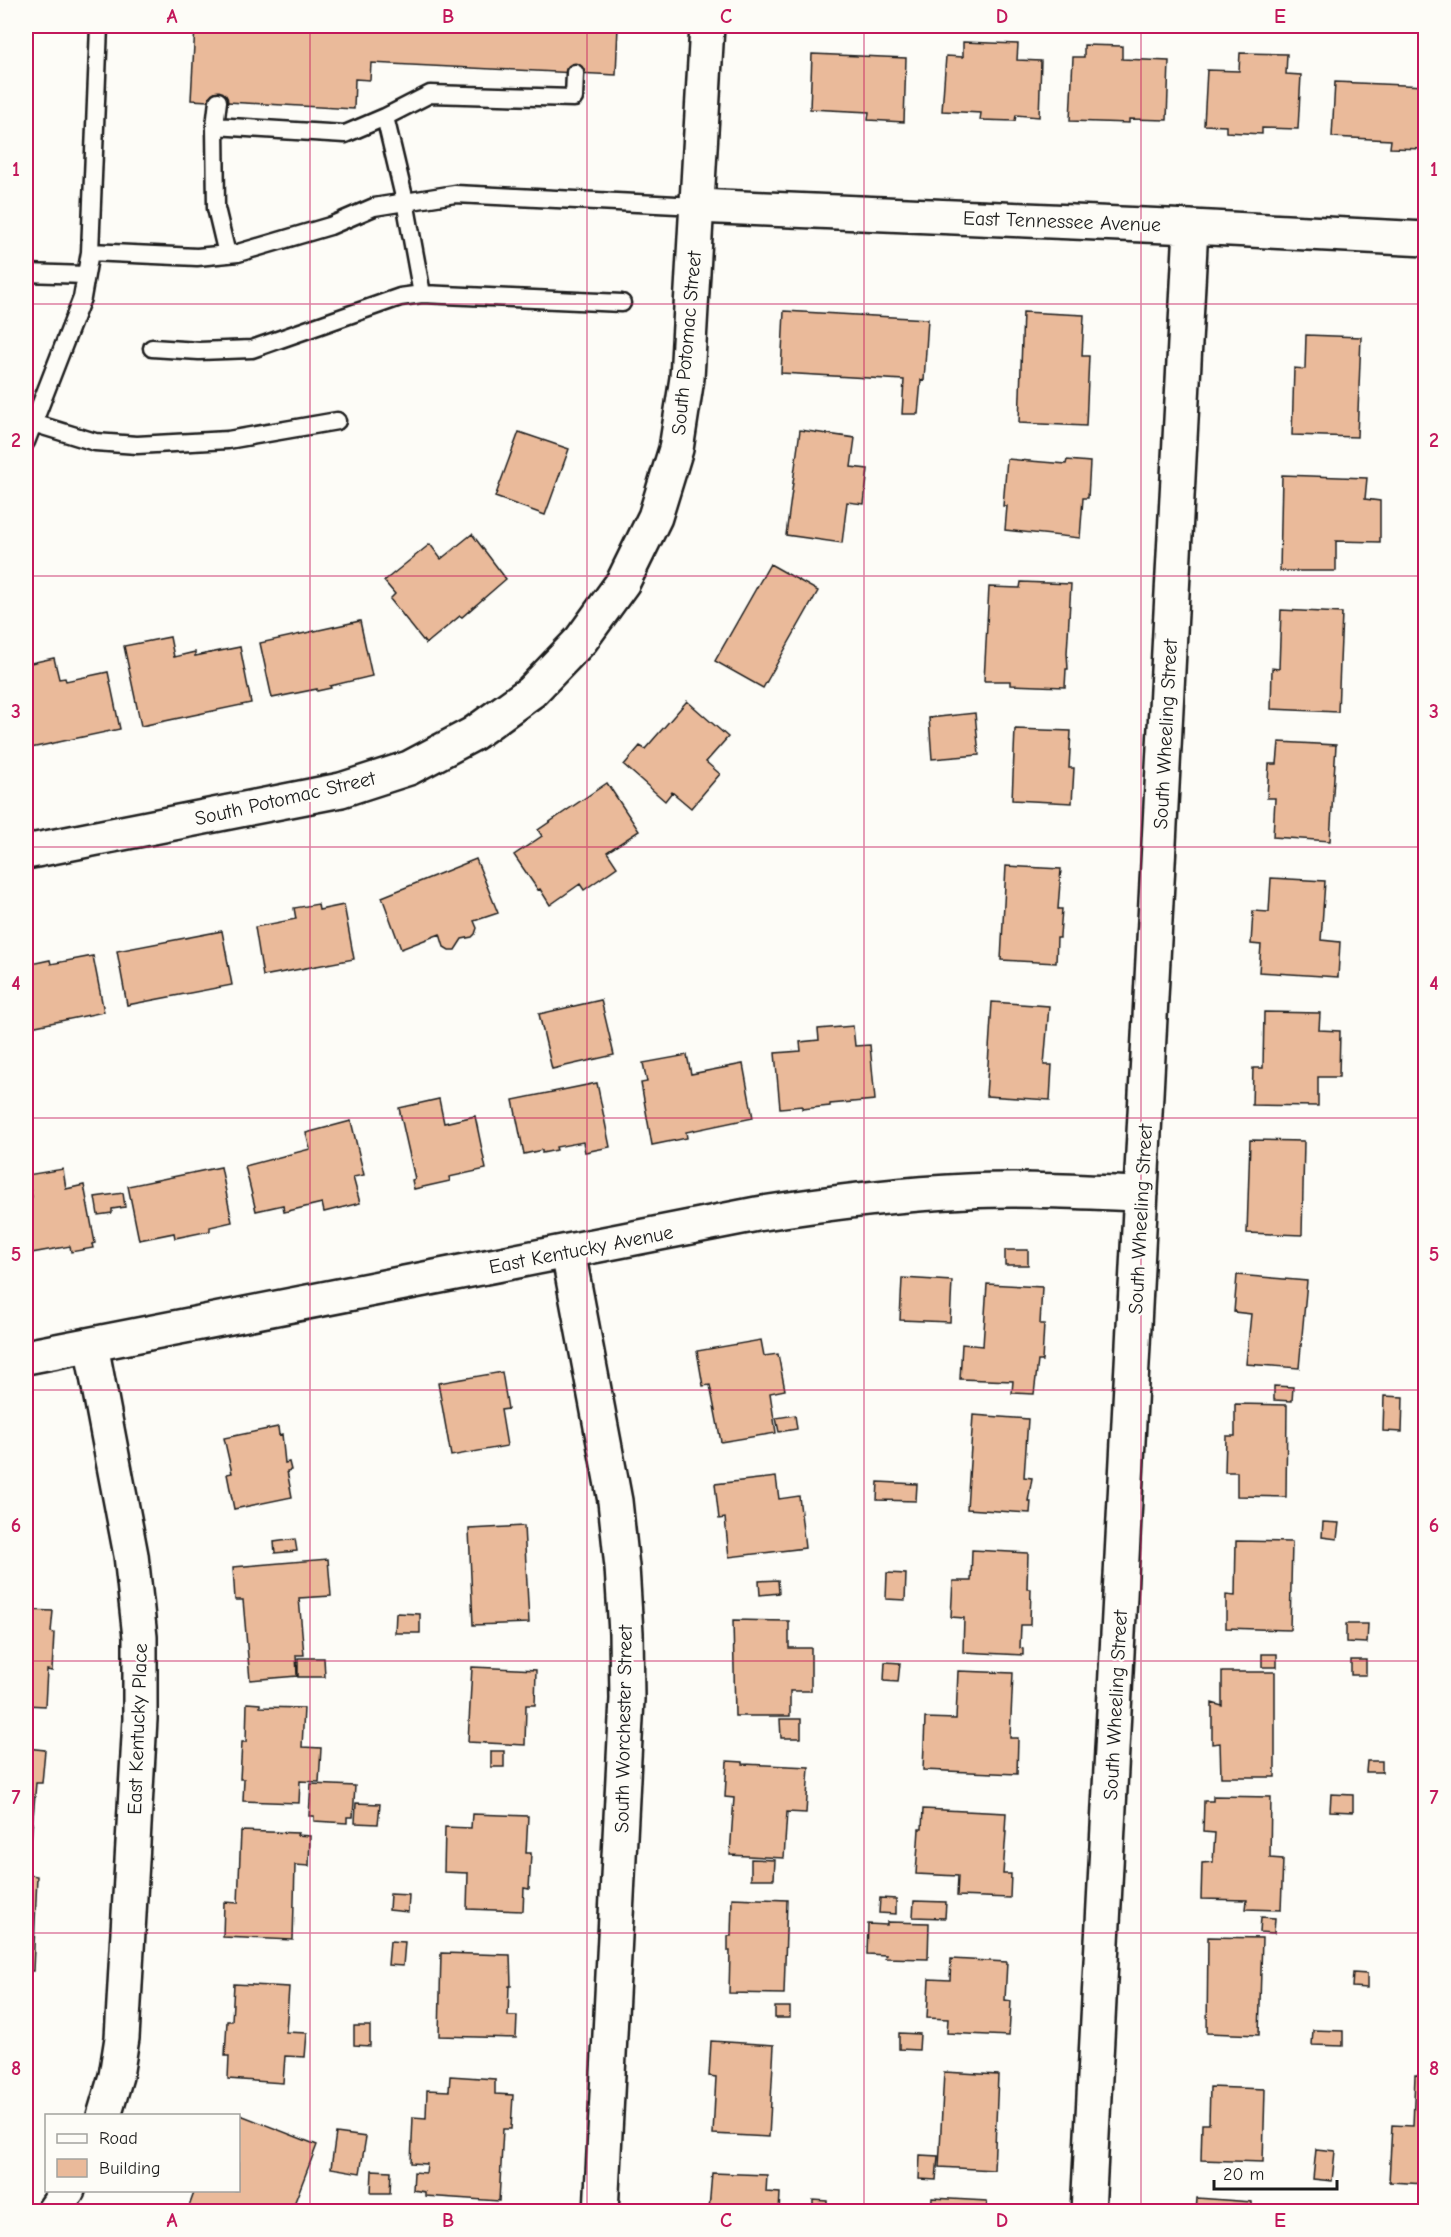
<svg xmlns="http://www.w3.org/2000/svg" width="1451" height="2237" viewBox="0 0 1451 2237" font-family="'Comic Neue',sans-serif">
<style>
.building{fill:#eaba9a;stroke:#1c1c1c;stroke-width:1.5}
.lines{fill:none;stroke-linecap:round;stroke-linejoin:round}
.lane-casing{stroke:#1c1c1c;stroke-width:21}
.street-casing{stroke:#1c1c1c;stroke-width:38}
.secondary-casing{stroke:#1c1c1c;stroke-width:38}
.lane{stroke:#fdfcf7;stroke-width:16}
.street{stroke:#fdfcf7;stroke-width:33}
.secondary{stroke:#fdfcf7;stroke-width:33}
.grid{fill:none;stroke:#c2185b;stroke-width:1.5;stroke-opacity:0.55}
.labels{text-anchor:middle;stroke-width:4.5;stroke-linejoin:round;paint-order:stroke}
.street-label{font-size:20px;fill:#1c1c1c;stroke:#fdfcf7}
.neatline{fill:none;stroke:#c2185b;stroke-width:2}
.grid-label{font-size:20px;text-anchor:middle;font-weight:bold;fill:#c2185b}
</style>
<rect width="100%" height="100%" fill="#fdfcf7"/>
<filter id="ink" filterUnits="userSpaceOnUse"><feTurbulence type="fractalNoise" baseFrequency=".0167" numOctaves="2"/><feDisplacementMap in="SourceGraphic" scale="12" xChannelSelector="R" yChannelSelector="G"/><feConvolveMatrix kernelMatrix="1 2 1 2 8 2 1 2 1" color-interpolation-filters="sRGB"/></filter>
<g filter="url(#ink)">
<path class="building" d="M 195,26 L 618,26 L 616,75 L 371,63 L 370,80 L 355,79 L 354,109 L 191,100 Z
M 963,42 L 1018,44 L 1017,60 L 1041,61 L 1039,117 L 1016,115 L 1015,121 L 980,120 L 981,113 L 942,111 L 946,56 L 963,57 Z
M 1084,45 L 1122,46 L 1122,59 L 1169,61 L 1167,120 L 1129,119 L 1129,123 L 1070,121 L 1073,57 L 1084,57 Z
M 1240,53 L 1287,54 L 1286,74 L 1301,75 L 1298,129 L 1262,128 L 1262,134 L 1226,132 L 1226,126 L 1204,125 L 1207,70 L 1239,71 Z
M 812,54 L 906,58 L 904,122 L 868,120 L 869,112 L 810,109 Z
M 1335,82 L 1426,86 L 1426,149 L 1390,148 L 1391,140 L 1332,137 Z
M 784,311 L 928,319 L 924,381 L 921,380 L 918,414 L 902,414 L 904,380 L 781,373 Z
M 1023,312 L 1084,315 L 1082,356 L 1089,356 L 1086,426 L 1019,423 Z
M 1306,335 L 1361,337 L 1357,437 L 1292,435 L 1294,368 L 1305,369 Z
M 800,430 L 855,438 L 851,467 L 868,469 L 864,504 L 847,502 L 842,543 L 786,535 Z
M 519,432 L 569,449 L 545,515 L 495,497 Z
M 1007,459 L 1066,464 L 1067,460 L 1090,462 L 1088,498 L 1083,498 L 1080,538 L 1005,530 L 1007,506 L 1003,506 Z
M 1282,475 L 1367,478 L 1365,499 L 1380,501 L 1380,542 L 1336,541 L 1336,571 L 1280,571 Z
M 472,534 L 506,579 L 462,617 L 460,616 L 426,644 L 390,599 L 395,594 L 384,581 L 430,544 L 441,559 Z
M 770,564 L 818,591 L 763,688 L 715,661 Z
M 1021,582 L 1071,584 L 1067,653 L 1068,669 L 1066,669 L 1065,687 L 1010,685 L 1010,681 L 984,681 L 989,587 L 1020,588 Z
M 1281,610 L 1342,613 L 1338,712 L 1271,709 L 1272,668 L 1279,669 Z
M 360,621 L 372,676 L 330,686 L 331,688 L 317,691 L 317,689 L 272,698 L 260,643 Z
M 170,637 L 174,657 L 195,652 L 195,656 L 240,647 L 251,703 L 141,726 L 124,646 Z
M 54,658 L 59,679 L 65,678 L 66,681 L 108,672 L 120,729 L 26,749 L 26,664 Z
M 687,701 L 728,737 L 706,762 L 720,774 L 691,808 L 672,792 L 665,801 L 624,765 L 640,746 L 645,749 Z
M 975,713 L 979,755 L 932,759 L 929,718 Z
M 1015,729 L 1071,731 L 1069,768 L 1074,768 L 1072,803 L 1012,800 Z
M 1279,742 L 1336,745 L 1330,841 L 1273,837 L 1275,798 L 1267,798 L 1269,764 L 1277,764 Z
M 607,783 L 639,831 L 607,852 L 617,867 L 584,890 L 580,884 L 550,905 L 540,889 L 538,890 L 514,855 L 542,836 L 538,830 Z
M 476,859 L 498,913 L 474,921 L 477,928 L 475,934 L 472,937 L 462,939 L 455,950 L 449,950 L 444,947 L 440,934 L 401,949 L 382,897 Z
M 1006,866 L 1061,869 L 1058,909 L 1062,909 L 1060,935 L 1060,938 L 1057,938 L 1056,963 L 1001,960 Z
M 1271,878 L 1325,881 L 1321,940 L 1340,942 L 1338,977 L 1259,972 L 1261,945 L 1251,944 L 1253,911 L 1269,912 Z
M 318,904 L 319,910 L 344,905 L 354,959 L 263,976 L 255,927 L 296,919 L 294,908 Z
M 222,931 L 232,985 L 127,1005 L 117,951 Z
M 93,956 L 104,1012 L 26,1028 L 26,965 L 50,960 L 51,964 Z
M 601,1000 L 614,1055 L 552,1069 L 539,1014 Z
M 992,1002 L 1049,1006 L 1044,1065 L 1052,1065 L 1050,1100 L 986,1096 Z
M 1264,1012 L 1320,1013 L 1319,1030 L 1340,1031 L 1339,1077 L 1318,1077 L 1318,1106 L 1252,1105 L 1253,1068 L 1263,1068 Z
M 853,1026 L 855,1046 L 870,1045 L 875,1100 L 830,1104 L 830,1106 L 802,1109 L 802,1106 L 780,1108 L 775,1053 L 801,1051 L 800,1042 L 819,1040 L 818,1029 Z
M 687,1055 L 691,1074 L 743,1064 L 753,1118 L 686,1132 L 687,1138 L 652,1145 L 641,1083 L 647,1082 L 643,1063 Z
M 597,1083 L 610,1147 L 585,1152 L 583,1142 L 556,1147 L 557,1150 L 542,1153 L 542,1150 L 524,1154 L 513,1100 Z
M 439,1099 L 444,1123 L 475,1116 L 486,1169 L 449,1177 L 450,1181 L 414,1189 L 412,1180 L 415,1179 L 399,1108 Z
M 351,1121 L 364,1175 L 353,1177 L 360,1203 L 324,1212 L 322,1203 L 284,1212 L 283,1205 L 256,1211 L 245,1166 L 310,1149 L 306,1133 Z
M 1250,1140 L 1304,1141 L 1302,1235 L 1247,1233 Z
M 221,1167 L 232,1222 L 210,1227 L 210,1231 L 175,1238 L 174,1233 L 139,1240 L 128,1186 Z
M 63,1169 L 66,1189 L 84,1185 L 95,1243 L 92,1244 L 93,1248 L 71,1252 L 70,1246 L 26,1254 L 26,1198 L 32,1197 L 27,1175 Z
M 123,1193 L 125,1207 L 112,1209 L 112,1213 L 98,1215 L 95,1197 Z
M 1005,1250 L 1028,1250 L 1028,1265 L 1005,1265 Z
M 1237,1275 L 1307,1281 L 1299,1368 L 1246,1364 L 1251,1314 L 1234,1312 Z
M 902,1278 L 952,1281 L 950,1322 L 900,1320 Z
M 987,1284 L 1042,1287 L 1040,1324 L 1044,1324 L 1042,1361 L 1038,1361 L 1034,1394 L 1012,1393 L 1013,1381 L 960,1379 L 962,1344 L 983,1346 Z
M 761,1340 L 764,1356 L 778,1354 L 785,1390 L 770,1393 L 776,1433 L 721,1442 L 710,1385 L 703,1386 L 697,1351 Z
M 502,1372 L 508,1409 L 501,1410 L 507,1446 L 451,1456 L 438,1383 Z
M 1274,1386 L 1293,1387 L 1292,1401 L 1274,1400 Z
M 1384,1396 L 1403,1397 L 1402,1432 L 1383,1431 Z
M 1235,1404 L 1287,1405 L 1286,1497 L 1237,1496 L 1237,1472 L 1225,1472 L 1226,1436 L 1235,1436 Z
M 795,1415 L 797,1429 L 779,1432 L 776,1418 Z
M 973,1415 L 1028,1419 L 1024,1477 L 1032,1478 L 1028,1501 L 1031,1501 L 1030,1513 L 967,1509 Z
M 278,1427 L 279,1435 L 282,1434 L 285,1463 L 289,1462 L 291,1470 L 287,1471 L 292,1497 L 234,1509 L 227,1474 L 232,1473 L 224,1438 Z
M 776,1477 L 779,1499 L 799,1496 L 805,1548 L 729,1557 L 725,1518 L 719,1519 L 715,1484 Z
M 878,1482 L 917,1484 L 916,1501 L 877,1500 Z
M 26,1512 L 29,1531 L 26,1532 Z
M 1323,1522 L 1339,1523 L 1337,1539 L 1322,1537 Z
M 524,1526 L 529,1623 L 473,1625 L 469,1529 Z
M 295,1539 L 297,1551 L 275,1553 L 274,1542 Z
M 1236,1541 L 1292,1542 L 1290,1630 L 1226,1628 L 1226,1595 L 1235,1596 Z
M 972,1550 L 1028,1553 L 1027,1589 L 1031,1589 L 1030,1622 L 1030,1625 L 1021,1625 L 1020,1648 L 1023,1649 L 1023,1655 L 963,1652 L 964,1618 L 951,1617 L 953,1581 L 971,1581 Z
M 328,1559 L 331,1596 L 299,1598 L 304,1655 L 296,1655 L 297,1676 L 250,1680 L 243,1600 L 235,1600 L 233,1567 Z
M 887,1573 L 906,1574 L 905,1600 L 886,1599 Z
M 778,1580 L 779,1593 L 760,1595 L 759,1581 Z
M 26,1610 L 53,1611 L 51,1632 L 54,1633 L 52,1671 L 47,1670 L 45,1706 L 26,1705 Z
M 396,1613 L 420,1614 L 420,1633 L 395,1633 Z
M 733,1620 L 789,1621 L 789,1648 L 811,1648 L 811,1691 L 790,1691 L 790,1716 L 735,1716 Z
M 1346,1624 L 1368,1624 L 1367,1643 L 1346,1642 Z
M 1262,1654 L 1277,1654 L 1277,1667 L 1262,1667 Z
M 298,1658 L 324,1658 L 325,1677 L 298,1677 Z
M 1351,1660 L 1366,1660 L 1366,1675 L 1351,1675 Z
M 885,1662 L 900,1663 L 898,1682 L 884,1681 Z
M 472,1667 L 536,1670 L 535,1705 L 526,1705 L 525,1745 L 468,1742 Z
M 958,1671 L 1013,1673 L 1010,1738 L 1018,1738 L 1017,1774 L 923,1770 L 925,1718 L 956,1719 Z
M 1222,1672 L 1275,1672 L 1275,1777 L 1221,1777 L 1220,1743 L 1212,1744 L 1212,1703 L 1222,1706 Z
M 247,1703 L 260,1704 L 260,1707 L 304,1708 L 302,1747 L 321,1748 L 319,1782 L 300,1781 L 299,1803 L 243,1801 L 244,1779 L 240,1779 L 242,1742 L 246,1742 Z
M 780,1719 L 801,1719 L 801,1738 L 781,1738 Z
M 26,1748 L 45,1750 L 42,1783 L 36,1783 L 31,1841 L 26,1841 Z
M 491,1751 L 504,1751 L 504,1767 L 491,1767 Z
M 727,1761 L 743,1762 L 743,1764 L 809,1767 L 806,1813 L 787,1812 L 784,1858 L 730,1855 L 734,1798 L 725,1797 Z
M 1367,1761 L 1382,1761 L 1382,1772 L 1366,1772 Z
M 311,1784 L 355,1786 L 353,1817 L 347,1817 L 347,1823 L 314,1821 L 314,1816 L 309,1816 Z
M 1331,1794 L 1353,1795 L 1353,1812 L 1330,1811 Z
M 1213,1796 L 1271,1797 L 1270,1858 L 1283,1859 L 1281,1910 L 1246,1909 L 1247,1900 L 1201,1899 L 1202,1863 L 1213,1862 L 1215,1833 L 1203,1832 L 1204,1801 L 1213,1801 Z
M 356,1803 L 380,1804 L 378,1824 L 355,1823 Z
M 923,1809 L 1006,1813 L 1005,1831 L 1006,1831 L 1003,1874 L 1011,1874 L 1010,1898 L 957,1896 L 958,1876 L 916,1874 L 919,1829 L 922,1829 Z
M 472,1814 L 528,1816 L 526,1853 L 531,1853 L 529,1889 L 524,1888 L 523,1911 L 467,1909 L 468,1873 L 444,1872 L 445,1827 L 471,1828 Z
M 241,1831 L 298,1833 L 297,1835 L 310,1836 L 309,1866 L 295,1865 L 293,1940 L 223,1937 L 224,1902 L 238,1903 Z
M 751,1859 L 775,1860 L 774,1879 L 751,1879 Z
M 26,1874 L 37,1876 L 33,1971 L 26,1971 Z
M 390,1894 L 409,1895 L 408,1912 L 389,1910 Z
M 732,1898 L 787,1900 L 784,1994 L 729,1993 L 730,1951 L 728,1951 L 728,1936 L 731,1936 Z
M 880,1898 L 896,1899 L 896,1914 L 879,1913 Z
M 914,1901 L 946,1902 L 945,1918 L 913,1917 Z
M 1261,1917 L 1275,1918 L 1274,1933 L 1260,1932 Z
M 887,1922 L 929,1923 L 928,1959 L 885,1958 L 886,1955 L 867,1954 L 868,1924 L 887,1925 Z
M 1208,1937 L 1262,1938 L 1259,2035 L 1207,2033 Z
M 390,1941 L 405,1942 L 403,1966 L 388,1965 Z
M 441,1953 L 510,1955 L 511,1986 L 509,1986 L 508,2016 L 517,2016 L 516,2038 L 439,2036 Z
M 951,1959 L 1007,1962 L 1005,2000 L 1011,2001 L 1009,2036 L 947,2033 L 948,2019 L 927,2018 L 929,1979 L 950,1980 Z
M 1353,1973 L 1367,1974 L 1367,1988 L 1352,1987 Z
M 1426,1976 L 1426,2053 L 1421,2053 Z
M 234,1984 L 289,1987 L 286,2032 L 307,2033 L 305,2057 L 285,2056 L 283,2083 L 228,2079 L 229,2056 L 225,2056 L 227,2021 L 232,2021 Z
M 775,2007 L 790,2007 L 790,2018 L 775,2018 Z
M 354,2026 L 370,2026 L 370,2046 L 354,2045 Z
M 1313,2030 L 1343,2031 L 1343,2046 L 1312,2045 Z
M 899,2033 L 920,2034 L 919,2050 L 899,2049 Z
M 711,2041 L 774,2045 L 769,2137 L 713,2134 L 716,2077 L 709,2076 Z
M 944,2072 L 998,2075 L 994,2170 L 939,2167 Z
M 1415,2075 L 1426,2076 L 1426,2184 L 1389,2182 L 1392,2125 L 1413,2126 Z
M 450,2076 L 495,2079 L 495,2094 L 513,2095 L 511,2129 L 503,2129 L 499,2201 L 425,2196 L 425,2192 L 413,2190 L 414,2172 L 426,2173 L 427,2164 L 411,2163 L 413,2117 L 426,2118 L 427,2090 L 449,2091 Z
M 1210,2087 L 1265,2089 L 1263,2162 L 1201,2160 L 1202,2124 L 1209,2124 Z
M 238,2114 L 317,2145 L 291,2212 L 187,2212 L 195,2190 L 238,2190 Z
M 336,2133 L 366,2137 L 360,2173 L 331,2168 Z
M 1316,2149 L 1335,2151 L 1332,2181 L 1313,2179 Z
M 920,2155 L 938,2156 L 936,2180 L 919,2179 Z
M 372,2170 L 391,2171 L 390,2193 L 371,2193 Z
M 712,2173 L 767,2175 L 766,2192 L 780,2193 L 779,2212 L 705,2212 L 705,2209 L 709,2209 Z
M 932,2198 L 987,2201 L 986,2212 L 931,2212 Z
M 1197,2198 L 1252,2202 L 1252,2212 L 1196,2212 Z
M 813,2200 L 827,2201 L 827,2212 L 813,2212 Z"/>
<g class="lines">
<defs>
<path id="lane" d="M 385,117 L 405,201 L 422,294
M 215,126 L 218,101
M 90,252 L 197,257 L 238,253 L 330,226 L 374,207 L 455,194 L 697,206
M 227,254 L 216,208 L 215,126 L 345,134 L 385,117 L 430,94 L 574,98 L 575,73
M 26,273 L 86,275
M 152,348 L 199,351 L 252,349 L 400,297 L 422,294 L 622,303
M 33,423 L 95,442 L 137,445 L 228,440 L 337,421
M 26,442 L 82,298 L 90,252 L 99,26"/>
<path id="street" d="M 697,206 L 1191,227 L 1426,239
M 568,1252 L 615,1501 L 622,1567 L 626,1633 L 627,1699 L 601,2212
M 91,1345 L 131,1555 L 140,1637 L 140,1719 L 122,2038 L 116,2076 L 104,2116
M 26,1357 L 757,1214 C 827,1203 896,1194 967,1191 C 1025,1188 1083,1192 1141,1194
M 53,2212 L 68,2190
M 1088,2212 L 1191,227"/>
<path id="secondary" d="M 26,852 L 341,790 L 409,768 L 473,734 L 531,692 L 581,640 L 623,582 L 655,517 L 676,449 L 687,378 L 707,26"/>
</defs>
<use href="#lane" class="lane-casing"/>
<use href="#street" class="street-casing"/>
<use href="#secondary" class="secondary-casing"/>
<use href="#lane" class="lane"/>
<use href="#street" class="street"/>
<use href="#secondary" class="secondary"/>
</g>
</g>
<path class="grid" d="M 310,26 L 310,2212M 587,26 L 587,2212M 864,26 L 864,2212M 1141,26 L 1141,2212M 26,304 L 1426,304M 26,576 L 1426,576M 26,847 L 1426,847M 26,1118 L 1426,1118M 26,1390 L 1426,1390M 26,1661 L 1426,1661M 26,1933 L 1426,1933"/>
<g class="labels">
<g class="street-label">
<text transform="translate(1062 221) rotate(2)" y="7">East Tennessee Avenue</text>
<text transform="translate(686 343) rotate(-85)" y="7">South Potomac Street</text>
<text transform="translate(1165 734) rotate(-87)" y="7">South Wheeling Street</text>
<text transform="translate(285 798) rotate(-13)" y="7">South Potomac Street</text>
<text transform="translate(1140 1219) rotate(-87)" y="7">South Wheeling Street</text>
<text transform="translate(581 1249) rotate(-11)" y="7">East Kentucky Avenue</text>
<text transform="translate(1115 1705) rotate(-87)" y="7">South Wheeling Street</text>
<text transform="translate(137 1729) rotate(-88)" y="7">East Kentucky Place</text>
<text transform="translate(623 1729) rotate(-89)" y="7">South Worchester Street</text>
</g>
</g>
<rect width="1451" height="2237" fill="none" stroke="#fdfcf7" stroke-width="66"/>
<rect x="45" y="2114" width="195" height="78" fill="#fdfcf7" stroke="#a3a29f" stroke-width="1.5"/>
<rect x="57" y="2134" width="30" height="9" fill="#fdfcf7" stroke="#a3a29f" stroke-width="1.5"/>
<text x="99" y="2144" font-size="18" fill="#1c1c1c">Road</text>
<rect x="57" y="2159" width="30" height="18" fill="#eaba9a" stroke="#a3a29f" stroke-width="1.5"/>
<text x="99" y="2174" font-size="18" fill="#1c1c1c">Building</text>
<path d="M1214 2180v9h123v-9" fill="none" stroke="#1c1c1c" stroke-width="3"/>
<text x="1223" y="2180" font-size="18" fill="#1c1c1c" stroke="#fdfcf7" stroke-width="4.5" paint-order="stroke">20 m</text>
<rect x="33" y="33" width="1385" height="2171" class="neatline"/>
<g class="grid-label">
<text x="172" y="23">A</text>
<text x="448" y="23">B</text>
<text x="726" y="23">C</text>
<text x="1002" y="23">D</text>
<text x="1280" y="23">E</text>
<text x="16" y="176">1</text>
<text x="1434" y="176">1</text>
<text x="16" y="447">2</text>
<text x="1434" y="447">2</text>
<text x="16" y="718">3</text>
<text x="1434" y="718">3</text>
<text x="16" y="990">4</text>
<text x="1434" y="990">4</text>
<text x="16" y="1261">5</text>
<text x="1434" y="1261">5</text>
<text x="16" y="1532">6</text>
<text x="1434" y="1532">6</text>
<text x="16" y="1804">7</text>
<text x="1434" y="1804">7</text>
<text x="16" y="2075">8</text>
<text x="1434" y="2075">8</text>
<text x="172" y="2227">A</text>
<text x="448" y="2227">B</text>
<text x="726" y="2227">C</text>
<text x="1002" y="2227">D</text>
<text x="1280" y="2227">E</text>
</g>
</svg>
